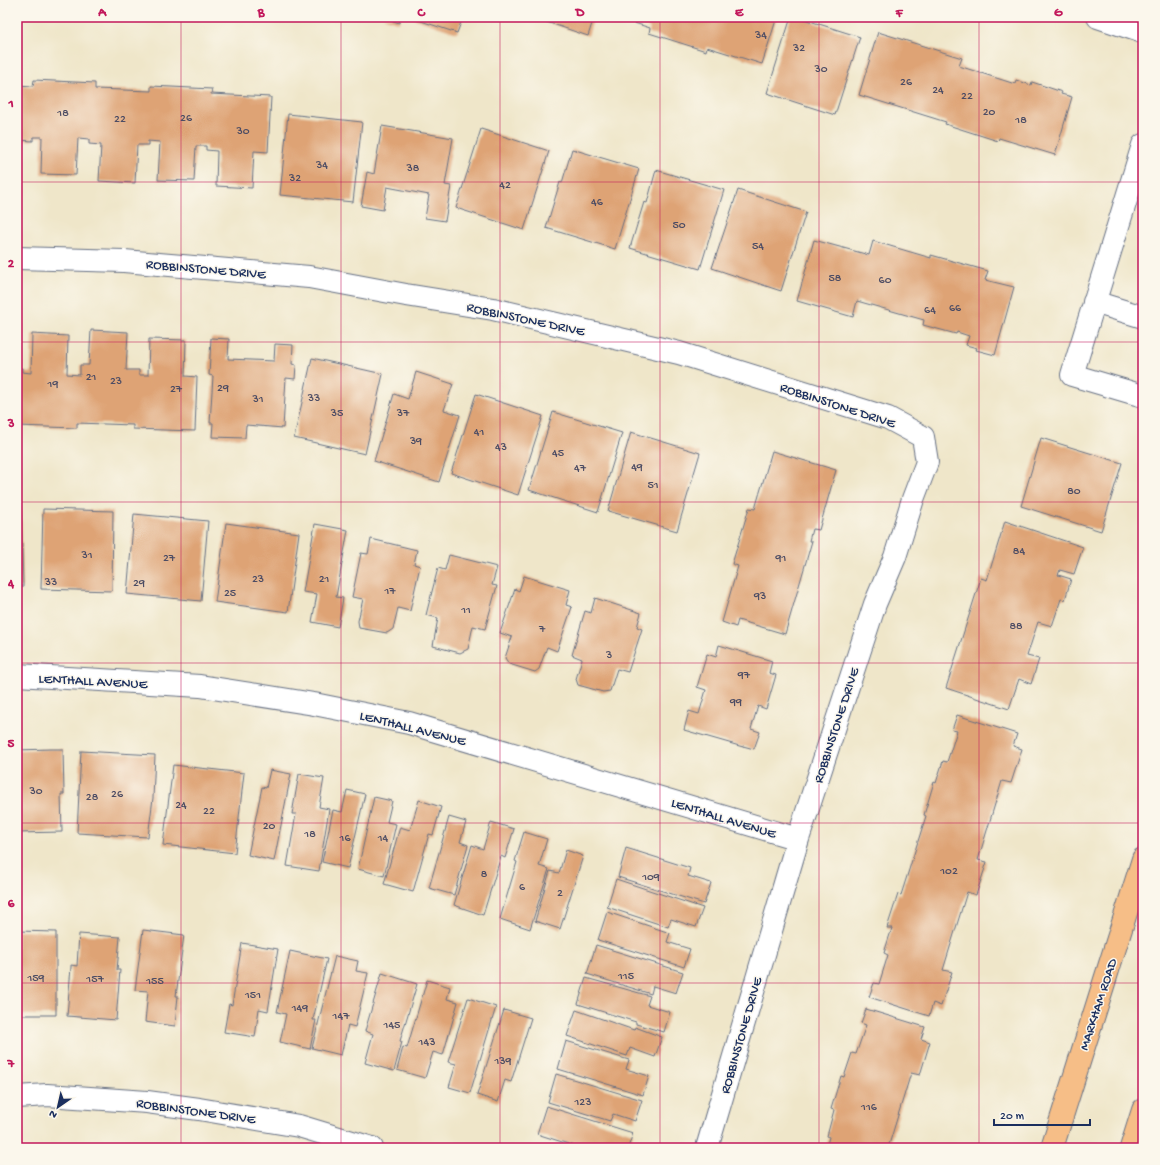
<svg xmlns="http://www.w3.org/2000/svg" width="1160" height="1165" viewBox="0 0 1160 1165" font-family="'Gochi Hand',sans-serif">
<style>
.building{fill:#dea375}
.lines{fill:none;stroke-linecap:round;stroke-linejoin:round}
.minor-casing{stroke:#656f83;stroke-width:24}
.major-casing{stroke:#656f83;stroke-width:24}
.minor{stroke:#fff;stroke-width:22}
.major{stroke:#f6be87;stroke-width:22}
.grid{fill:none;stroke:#c2185b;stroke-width:1;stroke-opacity:0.55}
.labels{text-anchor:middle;stroke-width:3;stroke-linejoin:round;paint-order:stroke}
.number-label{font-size:12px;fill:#4c4c64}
.street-label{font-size:14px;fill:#1b2f5e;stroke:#fbf7ec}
.neatline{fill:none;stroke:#c2185b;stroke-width:1.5}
.grid-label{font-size:13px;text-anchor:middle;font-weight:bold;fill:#c2185b}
</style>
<rect width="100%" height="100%" fill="#fbf7ec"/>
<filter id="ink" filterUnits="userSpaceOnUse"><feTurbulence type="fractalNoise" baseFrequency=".025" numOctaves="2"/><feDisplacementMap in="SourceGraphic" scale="8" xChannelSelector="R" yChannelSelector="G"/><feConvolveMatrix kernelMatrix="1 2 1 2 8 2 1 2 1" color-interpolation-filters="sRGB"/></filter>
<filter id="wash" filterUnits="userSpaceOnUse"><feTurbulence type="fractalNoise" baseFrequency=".012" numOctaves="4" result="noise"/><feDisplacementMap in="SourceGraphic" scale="16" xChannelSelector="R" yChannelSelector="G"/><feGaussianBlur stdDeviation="0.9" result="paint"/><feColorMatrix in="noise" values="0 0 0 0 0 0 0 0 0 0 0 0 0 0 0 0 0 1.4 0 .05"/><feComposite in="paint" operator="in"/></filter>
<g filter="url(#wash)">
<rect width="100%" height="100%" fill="#efe6c9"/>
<g id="blocks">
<path class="building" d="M 383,17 L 401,17 L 399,23 Z
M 409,17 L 463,17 L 457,33 Z
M 532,17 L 594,17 L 588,36 Z
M 622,17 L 777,17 L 762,64 L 707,47 L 706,51 L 649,33 L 650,28 L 622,19 Z
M 791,17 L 797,17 L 860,37 L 835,115 L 767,93 Z
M 878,32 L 962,58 L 959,66 L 1015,84 L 1016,80 L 1031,85 L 1032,82 L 1062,92 L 1061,94 L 1072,97 L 1055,155 L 999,138 L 998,141 L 945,124 L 946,122 L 859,95 Z
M 34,80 L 95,83 L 95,89 L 151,91 L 151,86 L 212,89 L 211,94 L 271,97 L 268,152 L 254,151 L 252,188 L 216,186 L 217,151 L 206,150 L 206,146 L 196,146 L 194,181 L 158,180 L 160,142 L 148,141 L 148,145 L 137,145 L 135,183 L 99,181 L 101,145 L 89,144 L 89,139 L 78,138 L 76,175 L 41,174 L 42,137 L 33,137 L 33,141 L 17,140 L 17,85 L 33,86 Z
M 288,114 L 362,122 L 353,202 L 280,195 Z
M 382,126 L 453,138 L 445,185 L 451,186 L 445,221 L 425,218 L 429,195 L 387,187 L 383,210 L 361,206 L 367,172 L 374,174 Z
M 481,129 L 549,151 L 524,230 L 456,208 Z
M 572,149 L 639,169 L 615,249 L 546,228 L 560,182 L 562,183 Z
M 656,170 L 724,190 L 700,269 L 630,248 L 644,202 L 647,203 Z
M 738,190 L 806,212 L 781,291 L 712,268 Z
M 814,240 L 869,255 L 873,241 L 931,258 L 931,255 L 988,271 L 985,280 L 1014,287 L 995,355 L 976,350 L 977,348 L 966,345 L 969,336 L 957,332 L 956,334 L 923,325 L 924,320 L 857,301 L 853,317 L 797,301 Z
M 91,330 L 128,332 L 126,370 L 139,370 L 139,375 L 148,375 L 149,339 L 186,340 L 185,376 L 197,377 L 195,431 L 133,429 L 133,425 L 77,423 L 77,428 L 17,426 L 17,368 L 22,368 L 22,372 L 31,373 L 32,334 L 68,336 L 67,374 L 80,375 L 80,365 L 89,365 Z
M 211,338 L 229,339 L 228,359 L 274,361 L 275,344 L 293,345 L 292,364 L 296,365 L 295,379 L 286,378 L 283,428 L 246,425 L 245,438 L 212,437 L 213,423 L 210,423 L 213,376 L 209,375 Z
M 312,358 L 383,374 L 365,454 L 294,438 Z
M 416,372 L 453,384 L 444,410 L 460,415 L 439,482 L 374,461 L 394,394 L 408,399 Z
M 476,394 L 543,416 L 518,495 L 451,473 Z
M 553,412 L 622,433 L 598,512 L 529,490 Z
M 631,432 L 700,453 L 677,531 L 608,511 Z
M 1041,438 L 1122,463 L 1101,531 L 1021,506 Z
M 772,451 L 836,470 L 819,530 L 812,529 L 809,541 L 812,541 L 785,634 L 738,620 L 736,627 L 722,622 L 738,566 L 732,564 L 749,508 L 755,509 Z
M 17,509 L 21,509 L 23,587 L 17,588 Z
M 43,509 L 113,511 L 112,591 L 41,589 Z
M 134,514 L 208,521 L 201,601 L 127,594 Z
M 1005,521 L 1083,547 L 1074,574 L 1060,570 L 1058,575 L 1071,579 L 1065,600 L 1061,599 L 1052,626 L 1038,622 L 1027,656 L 1039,659 L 1031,684 L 1019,679 L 1009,709 L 946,688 L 981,578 L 987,580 Z
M 226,523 L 299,533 L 288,612 L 215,602 Z
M 315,524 L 348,530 L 336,597 L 343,598 L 338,627 L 312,622 L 317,594 L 303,592 Z
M 371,539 L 417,550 L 414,564 L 420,566 L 410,611 L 398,608 L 393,629 L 387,633 L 359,628 L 358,621 L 363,599 L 352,597 L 361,553 L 368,554 Z
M 449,555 L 497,567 L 492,585 L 497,586 L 485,629 L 473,626 L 468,649 L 460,653 L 433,646 L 438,618 L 426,615 L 438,568 L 445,570 Z
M 524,576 L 570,590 L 566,605 L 572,607 L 557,651 L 547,647 L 539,669 L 535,672 L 509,664 L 505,658 L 512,637 L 500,633 L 515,589 L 519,591 Z
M 595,598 L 641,613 L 637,627 L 642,629 L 628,672 L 617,669 L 610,691 L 603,692 L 578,685 L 576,679 L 582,659 L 572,655 L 585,611 L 591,613 Z
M 719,645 L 772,661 L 769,673 L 776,675 L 766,709 L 758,706 L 751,729 L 760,732 L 754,749 L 743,746 L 743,747 L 684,730 L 689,711 L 699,714 L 706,690 L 697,687 L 707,654 L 716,657 Z
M 957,715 L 1017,734 L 1013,746 L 1022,749 L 1011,783 L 1002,781 L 978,860 L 987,862 L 976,895 L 967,892 L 943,970 L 952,972 L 941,1006 L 933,1003 L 929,1016 L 869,997 L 874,983 L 879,984 L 888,955 L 884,953 L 892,928 L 887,928 L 898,894 L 901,895 L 926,816 L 924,815 L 934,782 L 936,783 L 943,761 L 947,762 L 957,731 L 952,730 Z
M 50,749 L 63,749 L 64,794 L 61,794 L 62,832 L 17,833 L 17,750 Z
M 81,751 L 155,755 L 153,798 L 148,837 L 77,833 Z
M 173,765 L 244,773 L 235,853 L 163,845 Z
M 270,770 L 291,774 L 274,861 L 248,855 L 262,787 L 266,788 Z
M 299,774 L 324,778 L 319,807 L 329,809 L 319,871 L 287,866 L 296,814 L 292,814 Z
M 347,790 L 365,794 L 348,868 L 322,862 L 333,810 L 342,812 Z
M 374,797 L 392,801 L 387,822 L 396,824 L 384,876 L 358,869 Z
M 419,800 L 441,807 L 433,835 L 429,834 L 413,892 L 384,884 L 400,827 L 410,830 Z
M 449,817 L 466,822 L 460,842 L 468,845 L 454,895 L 429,888 Z
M 491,822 L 514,829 L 505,858 L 501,856 L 483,915 L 454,905 L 472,845 L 483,849 Z
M 524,832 L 547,839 L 539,866 L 549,869 L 530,929 L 500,919 L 517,862 L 515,861 Z
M 626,848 L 690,868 L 688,876 L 711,883 L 704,904 L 618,877 Z
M 566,850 L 583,856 L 560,929 L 535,921 L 550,871 L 559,873 Z
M 616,879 L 703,908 L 696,927 L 671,919 L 668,927 L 607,907 Z
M 607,912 L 670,933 L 667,942 L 690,949 L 684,967 L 598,940 Z
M 143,930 L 184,935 L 176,996 L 178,996 L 175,1026 L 145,1022 L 148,991 L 135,990 Z
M 17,931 L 56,932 L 56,1015 L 17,1015 Z
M 79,934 L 120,937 L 117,970 L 120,970 L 116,1020 L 67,1016 L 71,967 L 71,965 L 77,966 Z
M 242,943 L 278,949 L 268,1011 L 259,1009 L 255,1037 L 224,1032 L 229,1004 L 232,1005 Z
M 596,945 L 683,972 L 676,993 L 653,986 L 651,994 L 587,974 Z
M 290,951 L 327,959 L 313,1020 L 316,1020 L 310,1049 L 280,1042 L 286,1014 L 277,1012 Z
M 335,956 L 358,961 L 356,971 L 368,973 L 355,1027 L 348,1025 L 341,1055 L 312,1048 Z
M 382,973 L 417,984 L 400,1041 L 402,1042 L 394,1071 L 365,1063 L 373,1034 L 365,1031 Z
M 586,978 L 650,996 L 647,1005 L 670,1012 L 664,1032 L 636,1024 L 636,1022 L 578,1004 Z
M 427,980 L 450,987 L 447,999 L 458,1002 L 443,1055 L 433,1052 L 425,1078 L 397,1070 L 403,1047 L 407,1048 Z
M 468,998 L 496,1007 L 470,1093 L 449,1087 L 456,1064 L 448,1062 Z
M 866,1009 L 925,1027 L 921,1039 L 930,1042 L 920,1075 L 911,1073 L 888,1148 L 826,1148 L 829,1137 L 827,1136 L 834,1110 L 831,1109 L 841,1076 L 844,1077 L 852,1053 L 856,1054 L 866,1025 L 861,1023 Z
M 504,1010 L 531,1018 L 511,1082 L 505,1080 L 498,1102 L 477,1095 Z
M 576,1010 L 634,1030 L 635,1027 L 662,1037 L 655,1057 L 630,1048 L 627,1056 L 567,1036 Z
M 566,1041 L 629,1060 L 626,1069 L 649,1076 L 643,1095 L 558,1069 Z
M 556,1074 L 642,1100 L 635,1121 L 613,1114 L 610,1121 L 548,1102 Z
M 546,1106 L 633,1133 L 628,1148 L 609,1148 L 603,1146 L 603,1148 L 581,1148 L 537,1134 Z"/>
</g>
</g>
<g filter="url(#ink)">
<use href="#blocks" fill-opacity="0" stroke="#656f83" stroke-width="1"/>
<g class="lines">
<defs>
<path id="minor" d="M 1098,17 L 1143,32
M 1143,145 L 1072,375 L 1143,396
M 17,258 L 124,261 L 309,277 L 406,295 L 493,309 L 679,353 L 888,418 L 923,437 L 927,462 L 913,499 L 895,557 L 875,604 L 798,839 L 707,1148
M 1094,302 L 1143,317
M 17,675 L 200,686 L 314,704 L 409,723 L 798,839
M 17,1097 L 47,1095 L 147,1102 L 199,1109 L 299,1126 L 372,1148"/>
<path id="major" d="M 1052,1148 L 1143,859
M 1131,1148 L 1143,1110"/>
</defs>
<use href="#minor" class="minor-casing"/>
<use href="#major" class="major-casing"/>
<use href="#minor" class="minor"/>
<use href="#major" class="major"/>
</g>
</g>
<path class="grid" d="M 181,17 L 181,1148M 341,17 L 341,1148M 500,17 L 500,1148M 660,17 L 660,1148M 819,17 L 819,1148M 979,17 L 979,1148M 17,182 L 1143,182M 17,342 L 1143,342M 17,502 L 1143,502M 17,663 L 1143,663M 17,823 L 1143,823M 17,983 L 1143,983"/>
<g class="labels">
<g class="number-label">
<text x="761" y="38">34</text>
<text x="799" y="51">32</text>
<text x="821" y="72">30</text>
<text x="906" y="85">26</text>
<text x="938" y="93">24</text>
<text x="967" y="99">22</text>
<text x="989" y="115">20</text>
<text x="63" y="116">18</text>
<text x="186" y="121">26</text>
<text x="120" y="122">22</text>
<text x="1021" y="123">18</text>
<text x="243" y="134">30</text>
<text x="322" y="168">34</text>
<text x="413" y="171">38</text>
<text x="295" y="181">32</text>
<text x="505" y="188">42</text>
<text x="597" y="205">46</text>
<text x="679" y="228">50</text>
<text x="758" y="249">54</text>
<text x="835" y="281">58</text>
<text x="885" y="283">60</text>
<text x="955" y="311">66</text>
<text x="930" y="313">64</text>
<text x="91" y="380">21</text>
<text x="116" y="384">23</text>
<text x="53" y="387">19</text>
<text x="223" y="391">29</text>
<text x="176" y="392">27</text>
<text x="314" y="401">33</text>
<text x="258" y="402">31</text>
<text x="337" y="416">35</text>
<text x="403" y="416">37</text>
<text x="479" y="435">41</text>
<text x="416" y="444">39</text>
<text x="501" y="450">43</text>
<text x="558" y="456">45</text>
<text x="637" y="470">49</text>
<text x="580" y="471">47</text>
<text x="653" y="488">51</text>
<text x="1074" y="494">80</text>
<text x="1019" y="554">84</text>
<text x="87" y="558">31</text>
<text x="169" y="561">27</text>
<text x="781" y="561">91</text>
<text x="258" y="582">23</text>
<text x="324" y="582">21</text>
<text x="51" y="585">33</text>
<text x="139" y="586">29</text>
<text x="390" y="594">17</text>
<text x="230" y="596">25</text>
<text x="760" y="599">93</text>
<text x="466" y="613">11</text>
<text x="1016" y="629">88</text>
<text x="542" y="632">7</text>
<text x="609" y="658">3</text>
<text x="744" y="678">97</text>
<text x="736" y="705">99</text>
<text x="36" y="794">30</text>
<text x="117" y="797">26</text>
<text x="92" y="800">28</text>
<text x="181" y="808">24</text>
<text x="209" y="814">22</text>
<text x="269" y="829">20</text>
<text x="310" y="837">18</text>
<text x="345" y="841">16</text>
<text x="383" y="841">14</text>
<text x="949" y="874">102</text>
<text x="484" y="877">8</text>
<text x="651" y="880">109</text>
<text x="522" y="890">6</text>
<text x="560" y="896">2</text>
<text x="626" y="979">115</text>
<text x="36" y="981">159</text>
<text x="95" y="982">157</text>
<text x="155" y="984">155</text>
<text x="253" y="998">151</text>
<text x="300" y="1011">149</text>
<text x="341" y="1019">147</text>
<text x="392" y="1028">145</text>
<text x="427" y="1045">143</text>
<text x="503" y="1064">139</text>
<text x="583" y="1105">123</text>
<text x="869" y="1110">116</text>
</g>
<g class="street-label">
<text transform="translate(206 268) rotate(5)" y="5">ROBBINSTONE DRIVE</text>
<text transform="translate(526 318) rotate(12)" y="5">ROBBINSTONE DRIVE</text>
<text transform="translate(838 404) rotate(18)" y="5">ROBBINSTONE DRIVE</text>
<text transform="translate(93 680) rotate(3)" y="5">LENTHALL AVENUE</text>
<text transform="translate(835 725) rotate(-72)" y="5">ROBBINSTONE DRIVE</text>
<text transform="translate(413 727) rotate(14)" y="5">LENTHALL AVENUE</text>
<text transform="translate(724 817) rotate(17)" y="5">LENTHALL AVENUE</text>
<text transform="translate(1097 1004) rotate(-72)" y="5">MARKHAM ROAD</text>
<text transform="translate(740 1035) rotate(-74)" y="5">ROBBINSTONE DRIVE</text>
<text transform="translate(196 1110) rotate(8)" y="5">ROBBINSTONE DRIVE</text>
</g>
</g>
<rect width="1160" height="1165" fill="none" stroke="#fbf7ec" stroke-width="44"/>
<g transform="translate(58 1107) rotate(214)" stroke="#fbf7ec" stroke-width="3" paint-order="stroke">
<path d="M0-3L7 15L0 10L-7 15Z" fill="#1b2f5e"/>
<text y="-6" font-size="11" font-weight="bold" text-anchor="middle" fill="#1b2f5e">N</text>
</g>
<path d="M994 1119v6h96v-6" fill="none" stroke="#1b2f5e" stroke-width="2"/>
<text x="1000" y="1119" font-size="12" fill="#1b2f5e" stroke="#fbf7ec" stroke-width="3" paint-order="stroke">20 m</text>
<rect x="22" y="22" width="1116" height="1121" class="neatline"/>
<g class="grid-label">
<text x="102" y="16">A</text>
<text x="261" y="16">B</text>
<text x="421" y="16">C</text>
<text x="580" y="16">D</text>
<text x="739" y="16">E</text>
<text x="899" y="16">F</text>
<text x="1058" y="16">G</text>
<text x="11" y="107">1</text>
<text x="11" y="267">2</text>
<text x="11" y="427">3</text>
<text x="11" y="587">4</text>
<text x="11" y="747">5</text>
<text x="11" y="907">6</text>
<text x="11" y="1067">7</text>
</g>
</svg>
